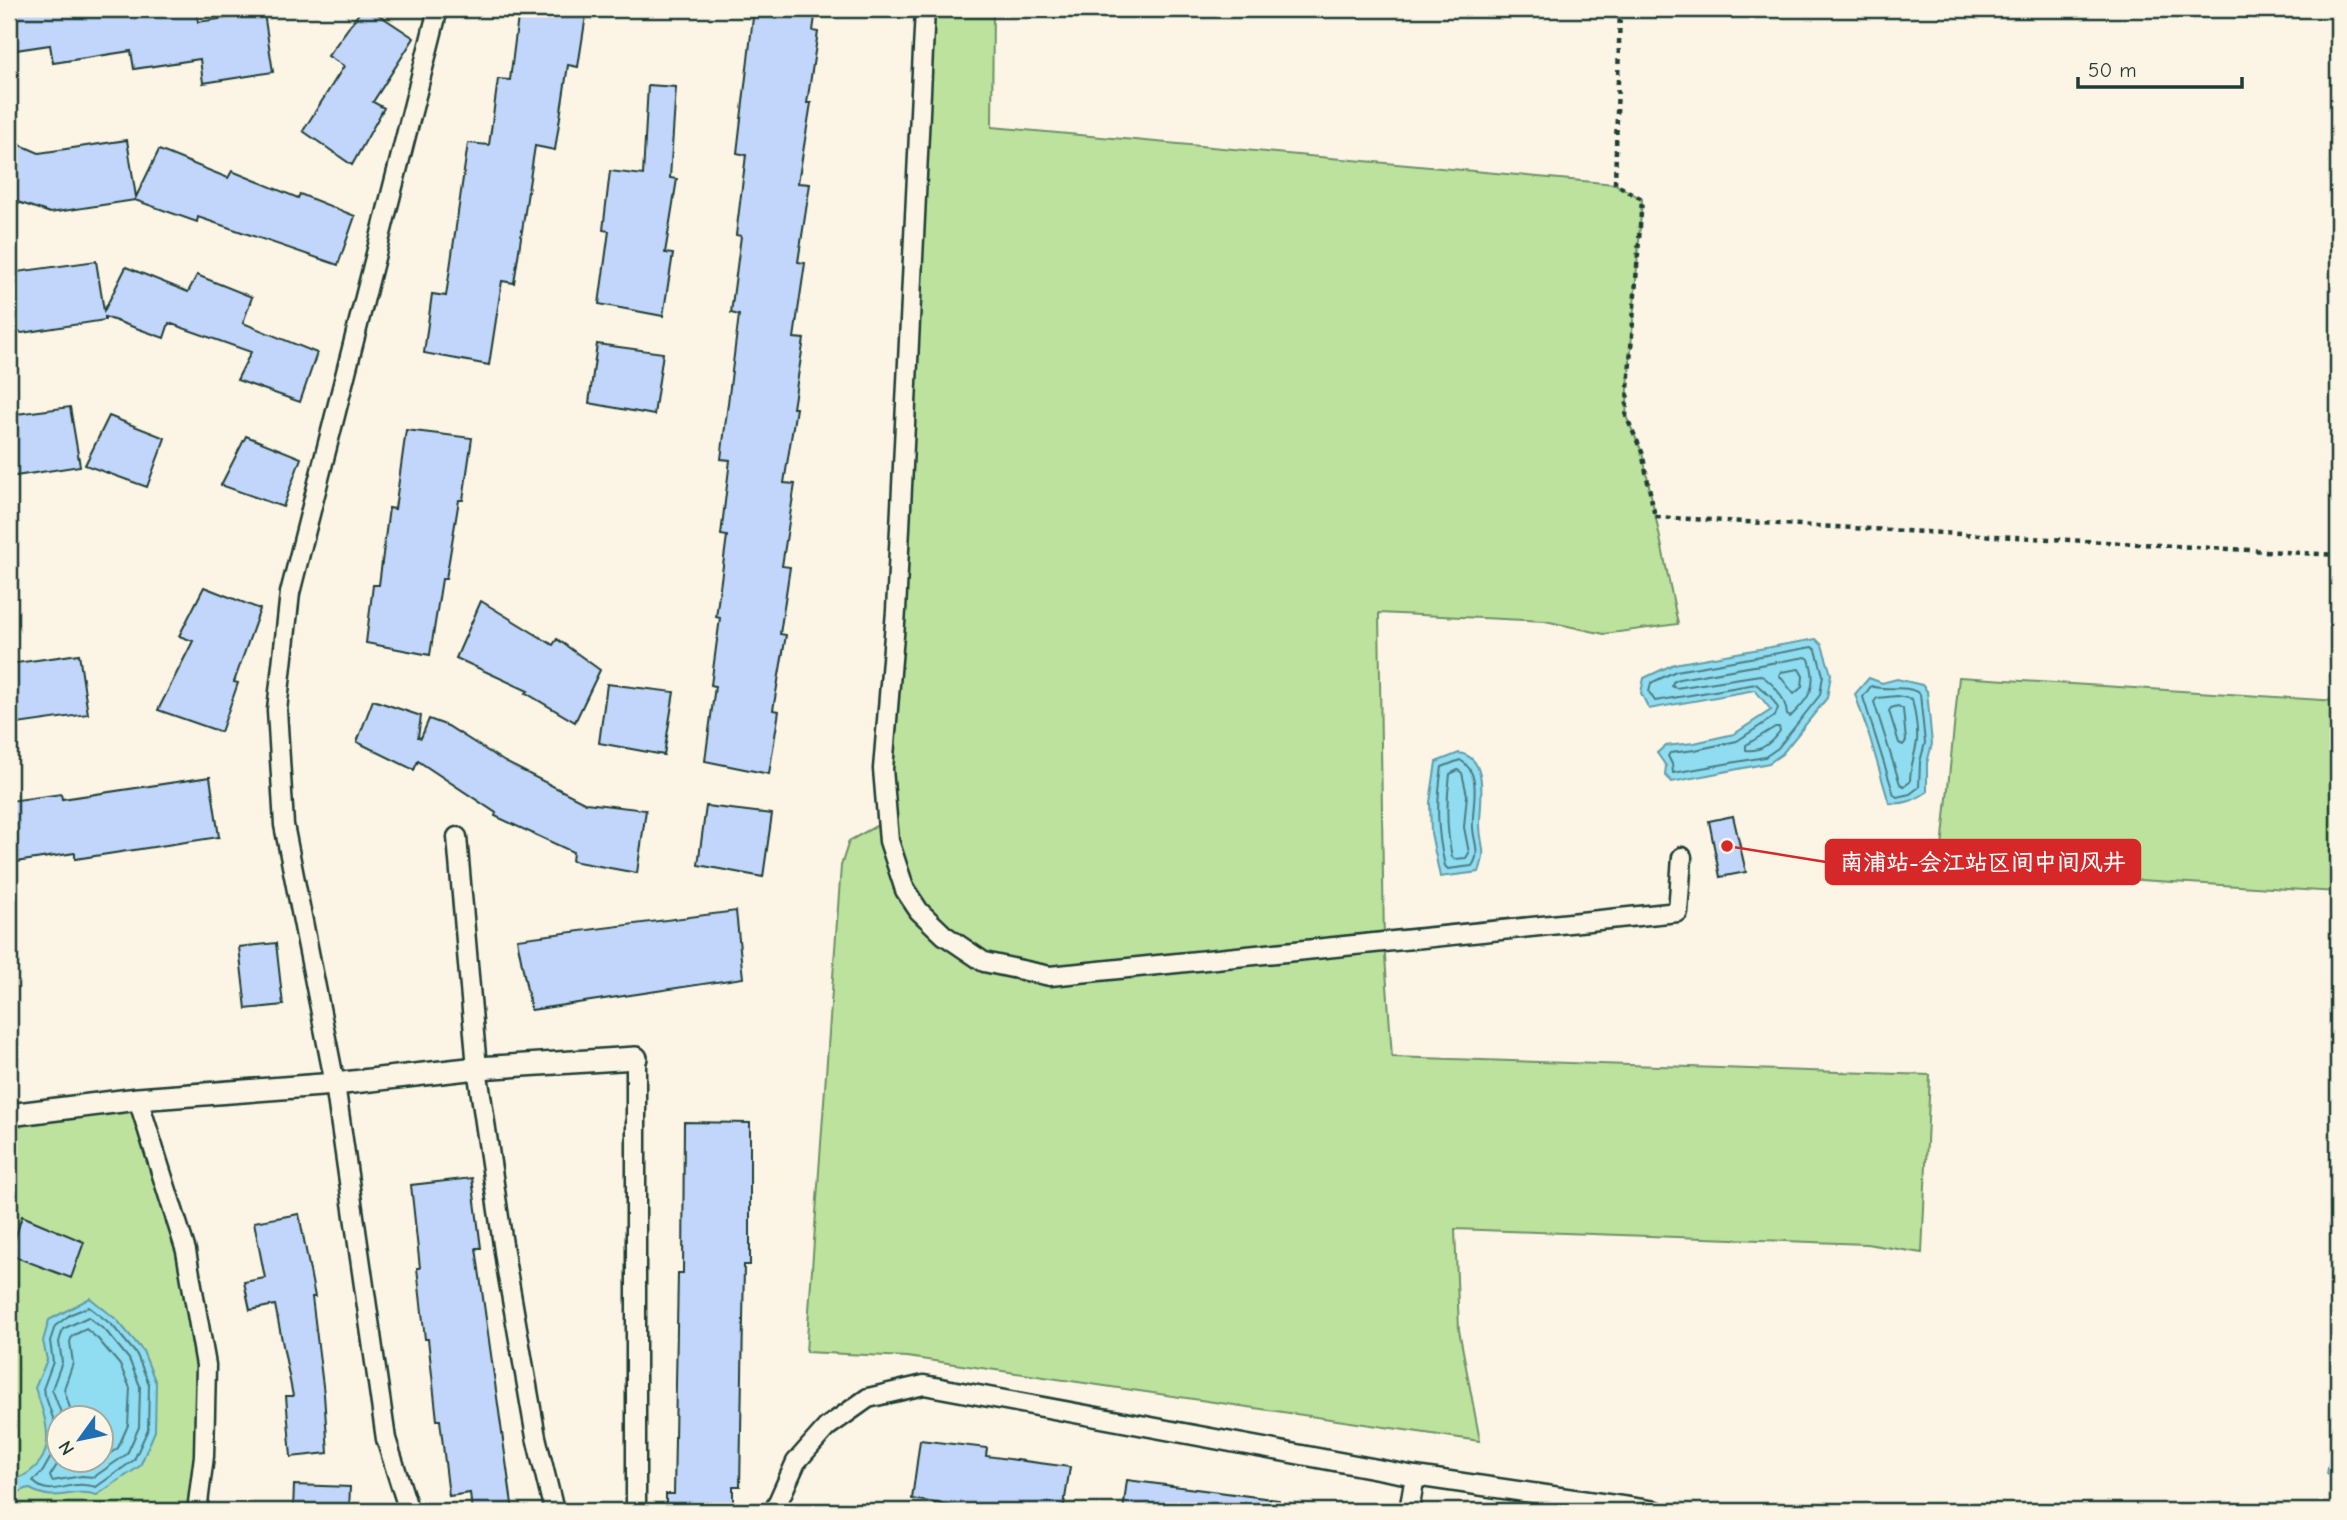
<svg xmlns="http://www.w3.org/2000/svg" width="2347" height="1520" viewBox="0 0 2347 1520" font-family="'Comic Neue','LXGW WenKai TC',sans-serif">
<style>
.green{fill:#bde29d;stroke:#6e9068;stroke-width:2;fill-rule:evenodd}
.water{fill:#90dcf1;stroke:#639ca5;stroke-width:2;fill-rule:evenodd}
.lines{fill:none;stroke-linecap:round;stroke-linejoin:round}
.shore{stroke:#4c7d80;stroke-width:2}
.building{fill:#c2d6fb;stroke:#1f3d34;stroke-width:2}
.minor-casing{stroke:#1f3d34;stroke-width:23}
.tertiary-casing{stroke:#1f3d34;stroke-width:26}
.path{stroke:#1f3d34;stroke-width:4.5;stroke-dasharray:5 5;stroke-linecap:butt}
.minor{stroke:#fcf5e5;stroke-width:18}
.tertiary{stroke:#fcf5e5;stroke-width:21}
.leader{fill:none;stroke:#d62828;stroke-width:2.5}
.callout-dot{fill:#d62828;stroke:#fcf5e5;stroke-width:2.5}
.callout{fill:#d62828;stroke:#d62828;stroke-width:2.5}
.callout-label{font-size:23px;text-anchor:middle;font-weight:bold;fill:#fff}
</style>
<rect width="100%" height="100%" fill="#fcf5e5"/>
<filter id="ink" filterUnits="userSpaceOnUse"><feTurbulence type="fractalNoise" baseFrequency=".0143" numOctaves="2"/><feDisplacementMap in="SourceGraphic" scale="14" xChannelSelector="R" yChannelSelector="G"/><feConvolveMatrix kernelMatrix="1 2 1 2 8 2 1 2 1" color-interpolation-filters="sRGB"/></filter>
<g filter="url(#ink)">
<path class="green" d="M 925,9 L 993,9 L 992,127 L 1615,184 L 1642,199 L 1626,416 L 1642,452 L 1678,624 L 1604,634 L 1545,621 L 1379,613 L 1384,942 L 1392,1057 L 1930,1075 L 1922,1253 L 1867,1244 L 1455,1229 L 1459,1330 L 1480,1441 L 907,1357 L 806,1352 L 841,866 L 849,841 L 887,820 Z
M 1959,677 L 2338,701 L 2338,892 L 1940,868 Z
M 138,1099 L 186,1251 L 206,1365 L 197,1511 L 9,1511 L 9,1142 L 16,1114 ZM 60,1418 L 102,1418 L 102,1460 L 60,1460 Z"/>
<path class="water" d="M 1816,639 L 1822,645 L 1831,674 L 1827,698 L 1782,754 L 1769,763 L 1672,782 L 1665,775 L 1666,766 L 1657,753 L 1665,746 L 1694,743 L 1734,734 L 1771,710 L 1755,690 L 1649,709 L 1641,693 L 1644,678 L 1674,664 Z
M 1869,678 L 1882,683 L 1897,679 L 1922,685 L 1927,691 L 1932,744 L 1927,763 L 1927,792 C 1915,800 1904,805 1889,803 L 1870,738 L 1855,694 Z
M 1459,753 C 1490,758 1480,802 1480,824 C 1480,848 1488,847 1479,872 L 1440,877 L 1431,833 L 1430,802 L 1436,762 Z
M 90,1298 L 117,1320 L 143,1351 L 156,1383 L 155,1431 L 140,1466 L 97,1495 C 68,1487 59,1505 28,1488 L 12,1495 L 9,1499 L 9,1482 C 60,1465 50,1429 35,1388 L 47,1360 L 43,1341 L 49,1320 ZM 102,1418 L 102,1460 L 60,1460 L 60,1418 Z
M 2338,1412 L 2338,1480 L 2327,1474 Z"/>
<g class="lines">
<path class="shore" d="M 1812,647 L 1816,650 L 1823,675 L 1820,695 L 1778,748 L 1765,757 L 1673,773 L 1672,764 L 1668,756 L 1670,753 L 1695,750 L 1737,741 L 1775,716 L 1778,708 L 1771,697 L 1756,684 L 1655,701 L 1649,692 L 1651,683 L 1676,671 Z
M 1806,657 L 1809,659 C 1818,686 1810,698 1790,717 L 1787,715 C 1786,699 1774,683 1760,675 L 1676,688 L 1672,686 L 1673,682 L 1679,679 Z
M 1799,669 L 1803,676 L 1802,687 L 1794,694 L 1779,675 L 1781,672 Z
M 1871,686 C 1888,692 1905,683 1920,694 L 1925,743 L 1920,762 L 1919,787 L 1910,794 L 1897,797 L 1894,795 L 1863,697 Z
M 1897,696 L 1912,699 C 1915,712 1918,728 1917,741 C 1915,756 1910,765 1910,782 L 1904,786 L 1900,784 L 1874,702 L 1877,698 Z
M 1898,706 L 1903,709 L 1906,741 L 1903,745 L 1899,743 L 1889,711 L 1891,708 Z
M 1775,727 L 1779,727 L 1780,731 C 1771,743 1761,752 1746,750 L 1746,745 Z
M 1460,760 C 1484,774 1471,806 1473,828 C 1474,843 1481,853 1472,866 L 1448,869 L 1445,866 C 1437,832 1436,803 1442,767 Z
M 1458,770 L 1462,773 L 1467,795 L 1464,827 L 1469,853 L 1466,858 L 1455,859 L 1452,857 C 1446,829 1446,803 1450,774 Z
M 89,1307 L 112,1325 L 137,1355 L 149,1384 L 148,1429 L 134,1460 L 96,1487 C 92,1486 88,1485 84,1485 C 65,1483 48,1498 33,1481 L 43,1471 L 53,1453 L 54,1421 L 43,1389 L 53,1362 L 50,1341 L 55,1326 L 71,1314 Z
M 73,1418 L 64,1389 L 73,1363 L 70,1342 L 72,1336 L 86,1329 L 98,1339 L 120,1365 L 130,1388 L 128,1425 L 118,1448 L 102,1459
M 60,1460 L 50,1476 L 52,1481 L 82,1476 L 94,1477 L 127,1454 L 139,1427 L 140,1386 L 129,1359 L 106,1331 L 88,1317 L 63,1329 L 59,1342 L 62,1362 L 52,1389 L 63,1418"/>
</g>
<path class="building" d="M 9,9 L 196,9 L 198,22 L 264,13 L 273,72 L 203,83 L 200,59 L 134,69 L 131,51 L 53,63 L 50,45 L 9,51 Z
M 362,9 L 370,9 L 414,38 L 373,102 L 384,108 L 352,165 L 303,131 L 344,66 L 328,56 Z
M 519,9 L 587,9 L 578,67 L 568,65 L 555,150 L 535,146 L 514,283 L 502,281 L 489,365 L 424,353 L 432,294 L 446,296 L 468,143 L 489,145 L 498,79 L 510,80 Z
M 754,9 L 816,9 L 813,31 L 818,32 L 807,103 L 811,103 L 798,183 L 810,184 L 798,262 L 805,263 L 794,338 L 804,339 L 793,408 L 796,408 L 784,483 L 795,484 L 782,566 L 790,567 L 780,634 L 786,635 L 773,710 L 779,711 L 769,774 L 705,761 L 715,686 L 711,685 L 720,618 L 716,617 L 727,536 L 721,535 L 730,460 L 721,459 L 739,315 L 731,313 L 741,236 L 736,235 L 746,155 L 737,153 Z
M 648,85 L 676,87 L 670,178 L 677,179 L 665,253 L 673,254 L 663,316 L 599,304 L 609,231 L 603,230 L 610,171 L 643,175 Z
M 9,140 L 39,153 L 127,140 L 136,197 L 159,150 L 228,178 L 232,171 L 298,198 L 300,194 L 355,216 L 338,265 L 198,217 L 197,222 L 135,200 L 50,213 L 9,199 Z
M 96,261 L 104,311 L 126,267 L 188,292 L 197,275 L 252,297 L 243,323 L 317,353 L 300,402 L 237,380 L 251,352 L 169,323 L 164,338 L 105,317 L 105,320 L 22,333 L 9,328 L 9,273 Z
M 597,344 L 663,353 L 654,415 L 589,403 Z
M 70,407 L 80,466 L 9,477 L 9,415 Z
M 109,416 L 165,438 L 147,487 L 85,465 Z
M 406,430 L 472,438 L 463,500 L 459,500 L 446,579 L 442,579 L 430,655 L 366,643 L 373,585 L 379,585 L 389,508 L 395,509 Z
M 246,436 L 301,458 L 283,507 L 221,485 Z
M 204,587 L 260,609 L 234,682 L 238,683 L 221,732 L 158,710 L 193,641 L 179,636 Z
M 481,601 L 553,645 L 557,639 L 600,670 L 575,722 L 526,693 L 528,691 L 456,658 Z
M 79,654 L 88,714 L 18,724 L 17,719 L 9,720 L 9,664 Z
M 607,684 L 674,692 L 664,755 L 599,743 Z
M 373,700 L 421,716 L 418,737 L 421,738 L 429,719 L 448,726 L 505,762 L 586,803 L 646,810 L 637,873 L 572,861 L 573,852 L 495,816 L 496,813 L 418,761 L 414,770 L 357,742 Z
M 210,777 L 219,837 L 75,859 L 75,853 L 9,863 L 9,801 L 61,794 L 62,799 Z
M 706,806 L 772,814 L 763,877 L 698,865 Z
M 1733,816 L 1746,872 L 1720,877 L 1709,821 Z
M 736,911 L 743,978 L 531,1010 L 517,939 Z
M 276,943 L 283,1005 L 246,1009 L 239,947 Z
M 684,1122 L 750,1123 L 750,1265 L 744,1265 L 740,1486 L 733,1486 L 733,1511 L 666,1511 L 666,1494 L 674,1494 L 678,1273 L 683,1273 Z
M 472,1178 L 481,1248 L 476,1248 L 513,1511 L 472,1511 L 470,1493 L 449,1496 L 440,1420 L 437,1420 L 428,1339 L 425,1339 L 417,1268 L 420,1268 L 411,1185 Z
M 299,1214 L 315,1297 L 312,1297 L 324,1394 L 328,1453 L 291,1457 L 286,1396 L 293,1396 L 275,1305 L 250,1310 L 244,1282 L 265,1278 L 254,1222 Z
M 22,1216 L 84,1242 L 71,1278 L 10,1255 Z
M 920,1440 L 987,1448 L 986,1456 L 1070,1467 L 1063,1511 L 981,1511 L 912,1499 Z
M 1127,1480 L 1279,1500 L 1278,1511 L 1123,1511 Z
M 294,1485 L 350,1487 L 349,1511 L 293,1511 Z"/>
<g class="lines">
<defs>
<path id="minor" d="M 925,9 L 896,611 L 883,769 L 889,841 L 905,890 L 919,911 L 944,935 L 984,962 L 1050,976 L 1678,912 L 1682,857
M 457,837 L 477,1068 L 506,1265 L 536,1437 L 554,1511
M 138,1099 L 186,1251 L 206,1365 L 204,1456 L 197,1511
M 409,1511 L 386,1439 L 335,1084 L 284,825 L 277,710 L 290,593 L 438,9
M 636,1511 L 636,1058
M 774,1511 L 796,1462 L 827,1427 L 868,1398 L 924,1385 L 1415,1476 L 1656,1511
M 1409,1511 L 1415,1476"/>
<path id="tertiary" d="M 9,1115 L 138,1099 L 335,1084 L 477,1068 L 636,1058"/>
</defs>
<use href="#minor" class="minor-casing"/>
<use href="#tertiary" class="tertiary-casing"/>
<path class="path" d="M 1620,9 L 1615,184 L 1642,199 L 1626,416 L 1642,452 L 1655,517 L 2338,555"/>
<use href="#minor" class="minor"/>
<use href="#tertiary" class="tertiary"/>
</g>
</g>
<path class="leader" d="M1727 846L1826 862"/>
<circle class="callout-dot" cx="1727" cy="846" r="7"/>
<rect class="callout" x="1826" y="840" width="314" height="44" rx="7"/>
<g class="callout-label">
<text x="1983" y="870">南浦站-会江站区间中间风井</text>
</g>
<rect width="2347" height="1520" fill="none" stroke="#fcf5e5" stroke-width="35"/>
<rect x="18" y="18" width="2312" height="1485" fill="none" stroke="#1f3d34" stroke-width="2.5" filter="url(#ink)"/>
<g transform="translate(80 1439) rotate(237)"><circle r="33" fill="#fcf5e5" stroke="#a4ab9e" stroke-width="2"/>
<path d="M0-5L12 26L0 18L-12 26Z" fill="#1f6fb2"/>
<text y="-10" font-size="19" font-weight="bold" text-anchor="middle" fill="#1f3d34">N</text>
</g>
<path d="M2078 77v10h164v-10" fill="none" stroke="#1f3d34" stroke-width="3.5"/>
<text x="2088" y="77" font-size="21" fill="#1f3d34" stroke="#fcf5e5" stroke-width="5" paint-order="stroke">50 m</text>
</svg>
